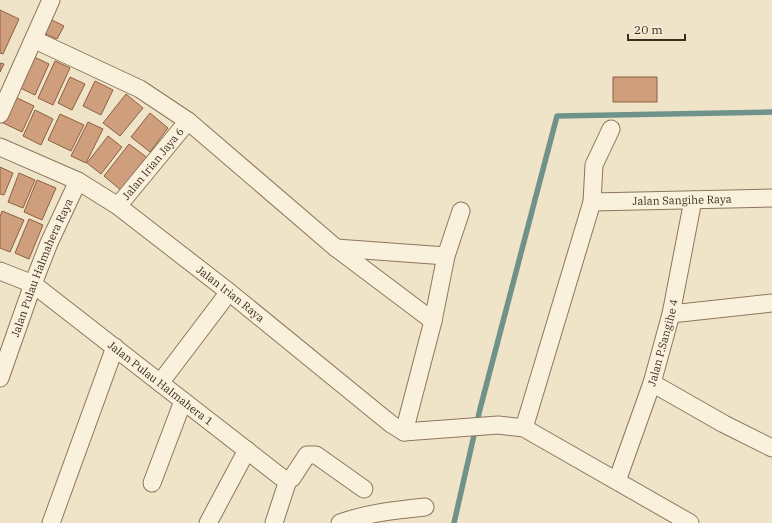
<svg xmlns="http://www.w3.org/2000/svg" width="772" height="523" viewBox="0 0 772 523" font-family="'IBM Plex Serif',serif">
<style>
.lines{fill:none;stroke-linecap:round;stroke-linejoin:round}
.stream{stroke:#6f938a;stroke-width:5.5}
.building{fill:#cf9f7d;stroke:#8d5f41}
.street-casing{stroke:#8d765c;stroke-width:19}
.street{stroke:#faf1dc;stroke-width:17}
.labels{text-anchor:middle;stroke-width:4;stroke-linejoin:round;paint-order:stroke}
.street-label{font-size:11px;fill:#3d2e20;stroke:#f7eed8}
</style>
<rect width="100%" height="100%" fill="#f0e4c8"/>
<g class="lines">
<path class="stream" d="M 454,523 L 480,409 L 557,116 L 772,112"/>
</g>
<path class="building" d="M 0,10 L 19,19 L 3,54 L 0,53 Z
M 48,18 L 64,26 L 57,39 L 41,32 Z
M 28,54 L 49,64 L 35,95 L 14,85 Z
M 55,61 L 70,68 L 53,105 L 38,98 Z
M 0,63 L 4,64 L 0,72 Z
M 70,77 L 85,84 L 72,110 L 58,103 Z
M 613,77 L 657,77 L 657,102 L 613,102 Z
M 95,81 L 113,90 L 101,115 L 83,106 Z
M 126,94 L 143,108 L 120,136 L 103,123 Z
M 13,96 L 34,106 L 22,132 L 1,122 Z
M 35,110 L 53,119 L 41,145 L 23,136 Z
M 150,113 L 168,128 L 150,152 L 131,137 Z
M 60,114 L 84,125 L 71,151 L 48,140 Z
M 88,122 L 103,129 L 86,163 L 71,156 Z
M 108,136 L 122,147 L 101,174 L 87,163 Z
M 129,144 L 149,159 L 123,192 L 104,176 Z
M 0,167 L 13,173 L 4,195 L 0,194 Z
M 19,173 L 35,180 L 23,208 L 8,202 Z
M 37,180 L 56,188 L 42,220 L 24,212 Z
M 2,211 L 24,220 L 10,252 L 0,248 L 0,217 Z
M 29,219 L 43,225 L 29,259 L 15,253 Z"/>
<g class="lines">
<defs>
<g id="street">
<path d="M 35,40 L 140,89 L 188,121 L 336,248 L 433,321"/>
<path d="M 0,114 L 51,0"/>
<path id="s1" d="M 0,147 L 78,181 L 118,206 L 229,292 L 391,424 L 404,432 L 498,425 L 524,428 L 690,523"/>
<path id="s2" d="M 592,202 L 772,198"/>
<path id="s3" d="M 118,206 L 188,121"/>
<path d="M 336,248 L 446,256"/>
<path id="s4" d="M 0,271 L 33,284 L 281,477 L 288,480"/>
<path d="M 671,314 L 772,303"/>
<path id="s5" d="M 0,378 L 33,284 L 49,243 L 78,181"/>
<path d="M 160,383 L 229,292"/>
<path d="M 652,383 L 724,424 L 772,448"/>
<path d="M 524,428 L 592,202 L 594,165 L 611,129"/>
<path d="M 404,432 L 433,321 L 446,256 L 461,211"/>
<path d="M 288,480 L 292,478 L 307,455 L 316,455 L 364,489"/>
<path id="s6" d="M 617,481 L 652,383 L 671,314 L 693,200"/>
<path d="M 152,483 L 183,401"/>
<path d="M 51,523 L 115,347"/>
<path d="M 208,523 L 247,450"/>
<path d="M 274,523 L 288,480"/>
<path d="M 340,523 C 367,513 396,510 425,507"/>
</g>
</defs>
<use href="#street" class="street-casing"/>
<use href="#street" class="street"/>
</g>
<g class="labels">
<g class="street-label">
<text dy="4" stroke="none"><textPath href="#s3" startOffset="55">Jalan Irian Jaya 6</textPath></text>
<text dy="4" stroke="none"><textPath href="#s2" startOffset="90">Jalan Sangihe Raya</textPath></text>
<text dy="4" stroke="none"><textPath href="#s5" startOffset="118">Jalan Pulau Halmahera Raya</textPath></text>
<text dy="4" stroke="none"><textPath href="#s1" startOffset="275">Jalan Irian Raya</textPath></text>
<text dy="4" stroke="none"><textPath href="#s6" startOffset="146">Jalan P.Sangihe 4</textPath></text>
<text dy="4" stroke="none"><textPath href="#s4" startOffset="197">Jalan Pulau Halmahera 1</textPath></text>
</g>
</g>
<path d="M628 34v6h57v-6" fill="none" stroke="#3d2e20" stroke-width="2"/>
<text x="634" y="34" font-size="12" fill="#3d2e20" stroke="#f7eed8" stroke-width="3" paint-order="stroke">20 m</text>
</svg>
